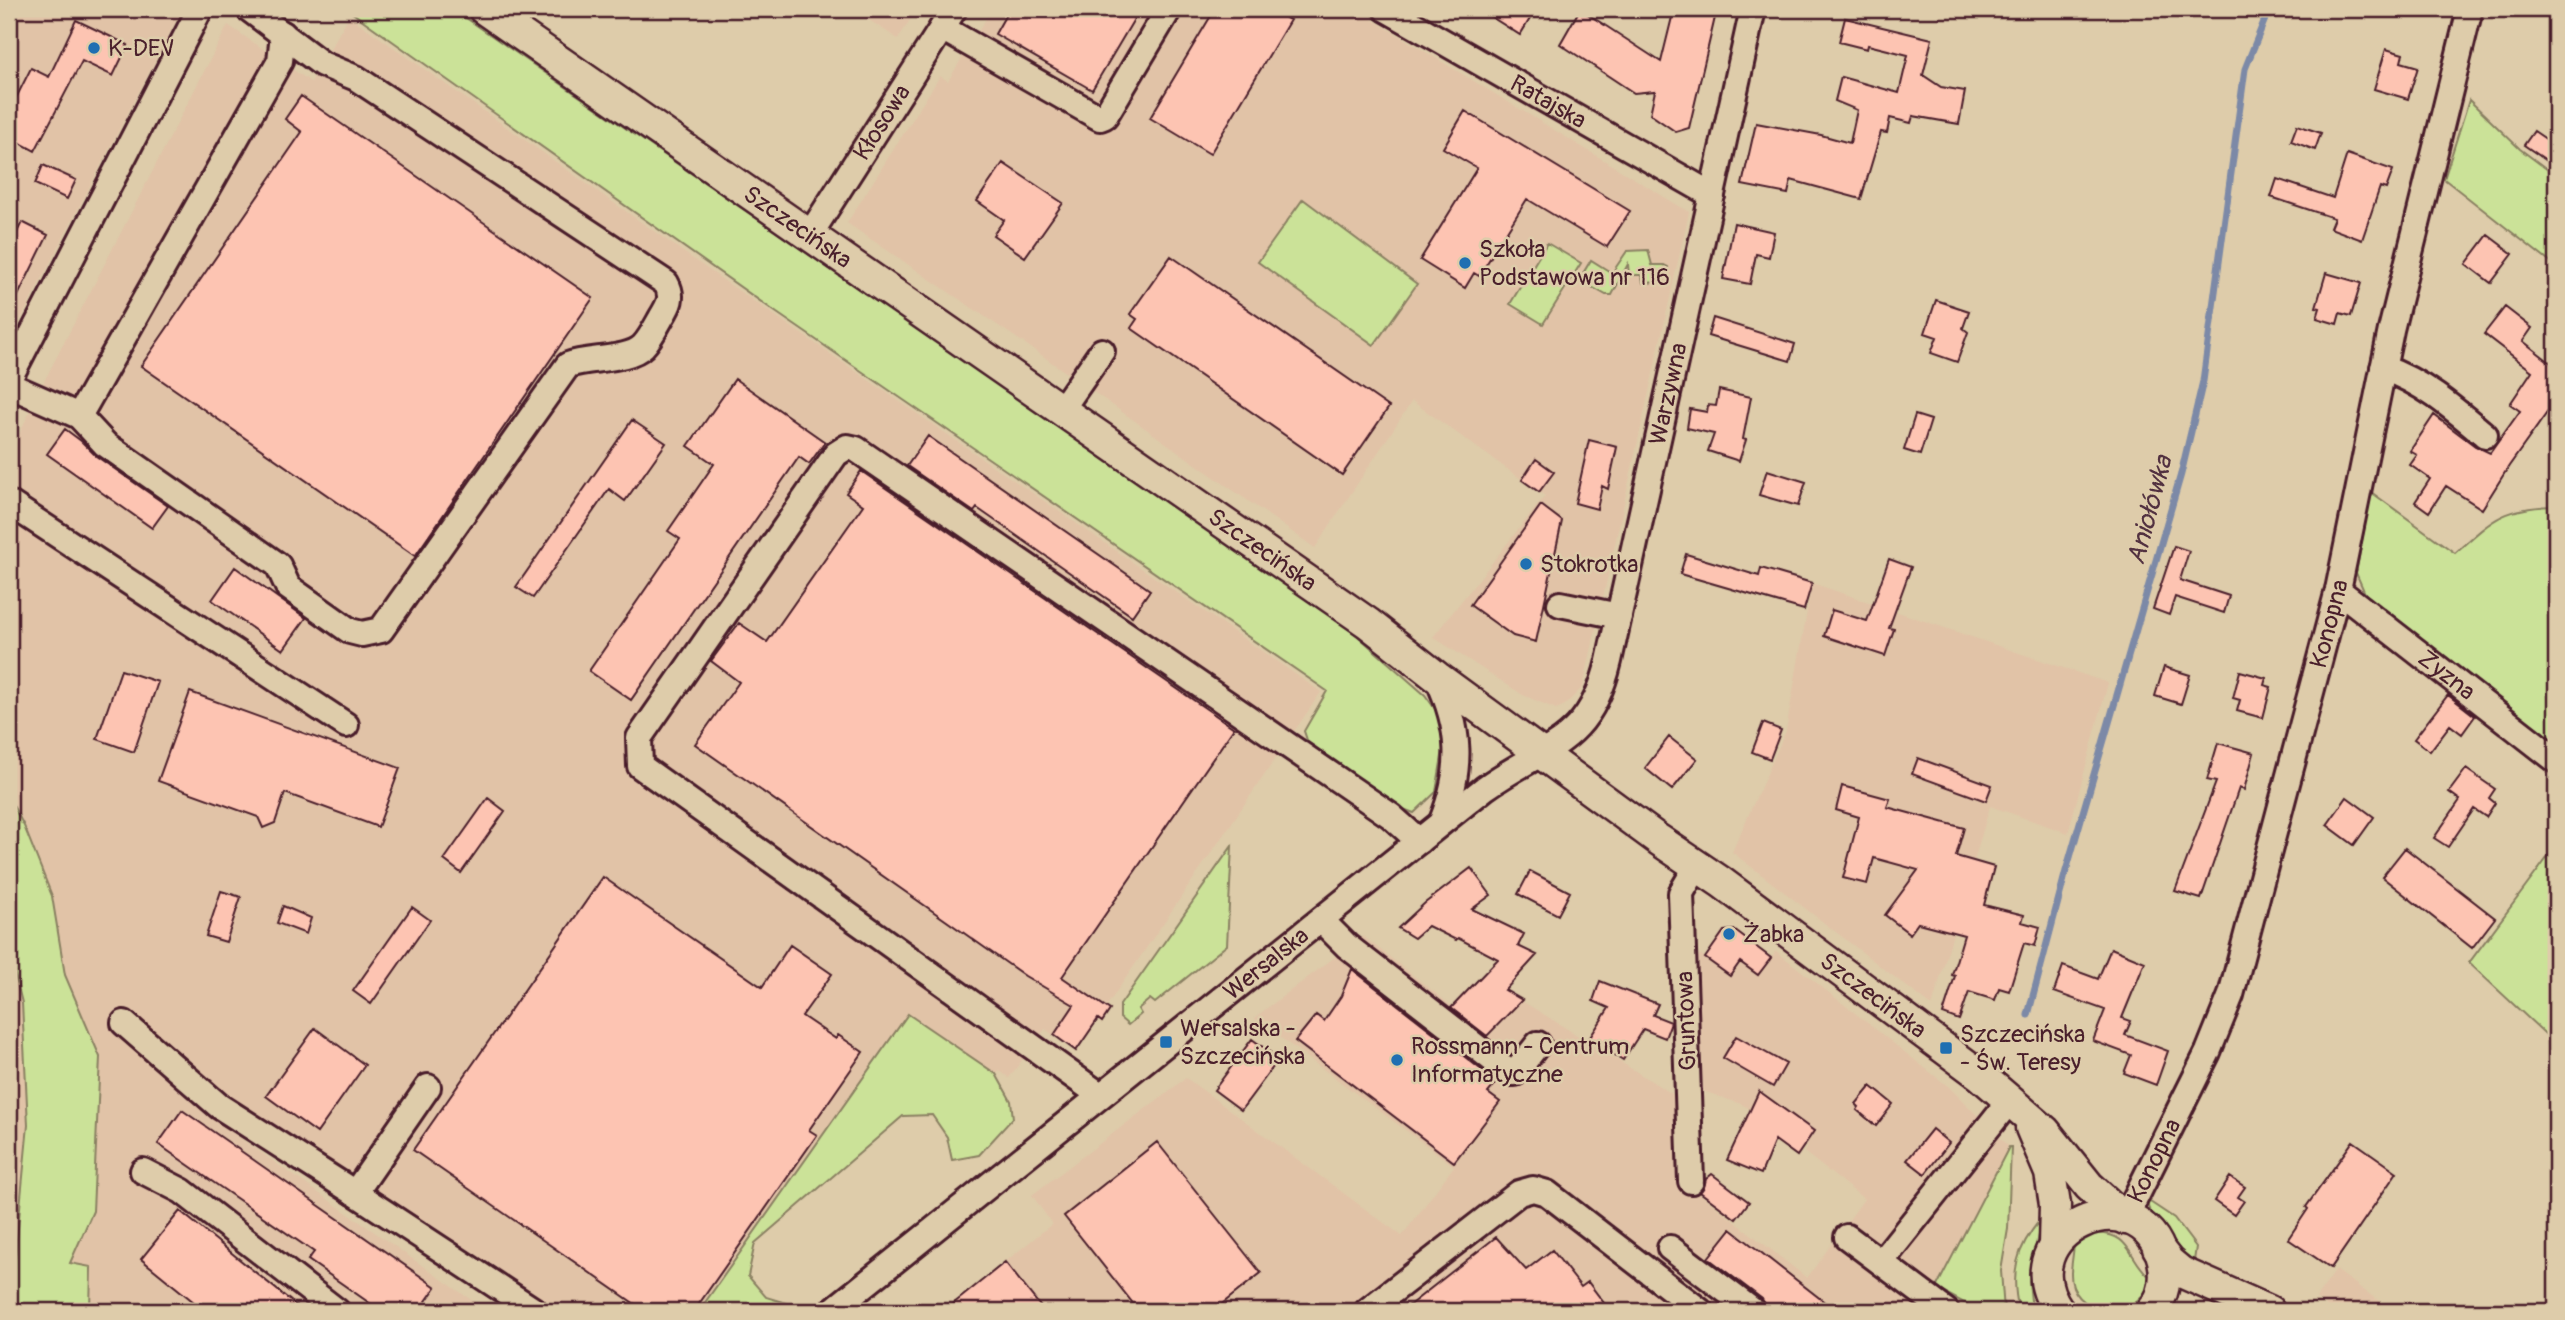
<svg xmlns="http://www.w3.org/2000/svg" width="2565" height="1320" viewBox="0 0 2565 1320" font-family="Pangolin,sans-serif">
<style>
.built{fill:#e1c3a7}
.green{fill:#cbe298;stroke:#8a8062;stroke-width:2}
.lines{fill:none;stroke-linecap:round;stroke-linejoin:round}
.stream{stroke:#7b89a7;stroke-width:7}
.building{fill:#fdc4b2;stroke:#4a1f2b;stroke-width:2}
.minor-casing{stroke:#4a1f2b;stroke-width:30}
.major-casing{stroke:#4a1f2b;stroke-width:35}
.minor{stroke:#deccaa;stroke-width:24}
.major{stroke:#deccaa;stroke-width:30}
.poi-dot{fill:#1f6fb2;stroke:#deccaa;stroke-width:2.5}
.labels{text-anchor:middle;stroke-width:5;stroke-linejoin:round;paint-order:stroke}
.poi-label{font-size:24px;fill:#4a1f2b;stroke:#deccaa;text-anchor:start}
.street-label{font-size:24px;fill:#4a1f2b;stroke:#deccaa}
.water-label{font-size:26px;font-style:italic;fill:#523140;stroke:#deccaa}
</style>
<rect width="100%" height="100%" fill="#deccaa"/>
<filter id="ink" filterUnits="userSpaceOnUse"><feTurbulence type="fractalNoise" baseFrequency=".0143" numOctaves="2"/><feDisplacementMap in="SourceGraphic" scale="14" xChannelSelector="R" yChannelSelector="G"/><feConvolveMatrix kernelMatrix="1 2 1 2 8 2 1 2 1" color-interpolation-filters="sRGB"/></filter>
<g filter="url(#ink)">
<path class="built" d="M 9,9 L 182,9 L 9,342 Z
M 852,9 L 917,9 L 898,39 Z
M 992,9 L 1355,9 L 1689,212 L 1583,687 L 1565,705 L 1556,709 L 1523,695 L 1433,637 L 1545,496 L 1412,401 L 1315,548 L 1037,352 L 847,223 L 940,76 L 948,81 Z
M 349,16 L 723,280 L 1321,692 L 1076,1051 L 1045,1029 L 1009,1078 L 999,1070 L 996,1074 L 908,1014 L 699,1311 L 548,1311 L 227,1096 L 213,1119 L 487,1311 L 90,1311 L 91,1267 L 70,1264 L 93,1211 L 100,1057 L 65,975 L 52,896 L 24,826 L 9,798 L 9,457 L 36,397 L 228,25 L 311,82 Z
M 1812,583 L 2108,683 L 2068,833 L 1990,806 L 1932,1006 L 1732,852 L 1786,731 Z
M 1363,936 L 1471,1021 L 1473,1020 L 1491,1033 L 1522,1001 L 1677,1097 L 1696,1191 L 1807,1278 L 1864,1199 L 1804,1152 L 1808,1147 L 1775,1122 L 1741,1104 L 1697,1089 L 1693,966 L 1700,954 L 1729,975 L 1740,962 L 1771,958 L 1776,951 L 1949,1087 L 2009,1147 L 1924,1311 L 1044,1311 L 1005,1262 L 1052,1224 L 1032,1195 L 1186,1078 L 1402,1236 L 1454,1166 L 1254,1018 Z
M 9,951 L 22,1003 L 28,1125 L 10,1311 Z
M 2336,1270 L 2387,1307 L 2383,1311 L 2333,1311 L 2316,1298 Z"/>
<path class="green" d="M 347,9 L 453,9 L 1343,623 L 1425,695 L 1438,713 L 1444,744 L 1436,792 L 1414,813 L 1387,803 L 1309,746 L 1304,731 L 1327,691 L 777,313 Z
M 2469,100 L 2520,149 L 2556,176 L 2556,267 L 2444,179 Z
M 1303,199 L 1417,284 L 1374,345 L 1258,262 Z
M 1547,243 L 1581,263 L 1543,324 L 1510,304 Z
M 1648,250 L 1652,265 L 1664,265 L 1668,267 L 1666,276 L 1662,282 L 1643,283 L 1642,275 L 1629,275 L 1628,264 L 1612,295 L 1606,295 L 1579,280 L 1591,260 L 1612,273 L 1627,251 Z
M 2371,492 L 2455,553 C 2493,519 2504,507 2556,506 L 2556,751 L 2370,605 L 2356,573 Z
M 9,798 L 24,826 L 52,896 L 65,975 L 100,1057 L 93,1211 L 70,1263 L 91,1267 L 90,1311 L 10,1311 L 28,1125 L 22,1003 L 9,951 Z
M 1232,846 L 1227,945 L 1155,1003 L 1150,999 L 1138,1009 L 1141,1014 L 1128,1025 L 1120,1018 L 1120,1005 Z
M 2556,846 L 2556,1044 L 2469,963 Z
M 908,1014 L 996,1074 L 1011,1101 L 1013,1118 L 979,1155 L 952,1160 L 947,1137 L 932,1115 L 903,1116 L 755,1243 L 748,1276 L 766,1297 L 786,1303 L 786,1310 L 699,1311 Z
M 2009,1147 L 2011,1147 L 2008,1229 L 2001,1271 L 2004,1311 L 1970,1311 L 1968,1305 L 1936,1288 Z
M 2147,1200 L 2174,1218 L 2196,1247 L 2194,1261 C 2179,1251 2147,1218 2147,1200 Z
M 2041,1219 L 2029,1281 L 2032,1311 L 2019,1311 C 2010,1273 2016,1248 2041,1219 Z
M 2094,1234 C 2132,1231 2128,1260 2151,1278 C 2142,1317 2087,1320 2073,1287 C 2068,1273 2074,1256 2074,1242 Z"/>
<g class="lines">
<path class="stream" d="M 2028,1015 L 2066,871 L 2181,474 L 2203,381 L 2245,69 L 2269,9"/>
</g>
<path class="building" d="M 1009,9 L 1140,9 L 1092,90 L 995,34 Z
M 1215,9 L 1291,9 L 1286,18 L 1290,20 L 1210,154 L 1150,118 Z
M 1479,9 L 1536,9 L 1520,35 Z
M 1580,9 L 1661,62 L 1674,9 L 1717,9 L 1689,128 L 1676,132 L 1650,114 L 1655,91 L 1634,93 L 1560,44 Z
M 1845,18 L 1932,39 L 1923,75 L 1941,87 L 1965,91 L 1959,124 L 1913,116 L 1911,123 L 1890,118 L 1887,133 L 1881,132 L 1861,199 L 1791,180 L 1788,194 L 1742,185 L 1756,123 L 1821,135 L 1850,143 L 1857,110 L 1835,101 L 1841,77 L 1899,93 L 1908,55 L 1868,45 L 1867,49 L 1839,42 Z
M 76,20 L 128,45 L 113,76 L 82,61 L 35,151 L 9,137 L 9,112 L 31,68 L 49,77 Z
M 2386,49 L 2403,54 L 2401,62 L 2418,67 L 2408,99 L 2374,89 Z
M 301,96 L 593,298 L 415,556 L 141,366 L 302,132 L 285,119 Z
M 1465,111 L 1630,211 L 1607,247 L 1527,199 L 1479,276 L 1474,273 L 1465,288 L 1420,260 L 1477,168 L 1443,148 Z
M 2297,125 L 2321,133 L 2315,150 L 2291,141 Z
M 2534,131 L 2556,146 L 2556,167 L 2524,145 Z
M 2347,154 L 2393,170 L 2386,189 L 2380,187 L 2362,240 L 2330,228 L 2334,218 L 2271,197 L 2277,179 L 2333,198 Z
M 1003,163 L 1063,203 L 1025,257 L 993,235 L 1004,220 L 977,201 Z
M 43,165 L 76,180 L 67,199 L 35,184 Z
M 22,222 L 48,235 L 9,314 L 9,249 Z
M 1734,223 L 1774,232 L 1769,257 L 1756,254 L 1750,284 L 1723,279 Z
M 2488,235 L 2513,254 L 2491,283 L 2466,264 Z
M 1171,256 L 1389,407 L 1342,475 L 1131,328 L 1137,319 L 1130,314 Z
M 2326,273 L 2361,283 L 2351,316 L 2340,313 L 2337,324 L 2317,318 L 2320,308 L 2316,307 Z
M 1936,300 L 1969,311 L 1963,328 L 1968,332 L 1957,362 L 1931,353 L 1937,337 L 1925,333 Z
M 2505,307 L 2532,328 L 2523,341 L 2556,367 L 2556,400 L 2509,466 L 2482,509 L 2446,486 L 2429,512 L 2415,502 L 2430,479 L 2410,465 L 2417,455 L 2410,451 L 2434,415 L 2475,446 L 2490,453 L 2520,411 L 2510,404 L 2532,371 L 2484,334 Z
M 1713,318 L 1795,344 L 1790,361 L 1708,336 Z
M 735,379 L 825,442 L 809,464 L 799,457 L 631,700 L 589,671 L 680,539 L 668,531 L 714,464 L 688,446 Z
M 1719,390 L 1751,397 L 1743,439 L 1746,440 L 1739,461 L 1708,451 L 1714,434 L 1687,428 L 1690,409 L 1707,412 L 1708,405 L 1716,406 Z
M 1915,415 L 1931,420 L 1920,455 L 1904,450 Z
M 632,420 L 666,443 L 625,501 L 609,489 L 533,598 L 516,587 Z
M 65,429 L 81,441 L 96,456 L 168,506 L 152,528 L 47,454 Z
M 928,436 L 1150,590 L 1132,616 L 977,508 L 974,512 L 907,466 Z
M 1589,440 L 1617,447 L 1608,489 L 1602,486 L 1597,509 L 1575,503 Z
M 1536,459 L 1554,472 L 1539,492 L 1522,480 Z
M 1767,470 L 1806,482 L 1798,506 L 1759,495 Z
M 861,471 L 1234,728 L 1062,977 L 1110,1010 L 1102,1022 L 1098,1019 L 1076,1051 L 1054,1035 L 1074,1005 L 1025,976 L 695,744 L 739,682 L 711,661 L 739,623 L 767,642 L 863,505 L 846,493 Z
M 1541,505 L 1562,521 L 1536,642 L 1513,636 L 1470,605 Z
M 2174,546 L 2189,551 L 2180,580 L 2229,596 L 2224,613 L 2175,597 L 2169,615 L 2153,609 Z
M 1686,554 L 1759,576 L 1761,568 L 1812,583 L 1804,610 L 1680,574 Z
M 1889,559 L 1911,567 L 1889,628 L 1894,629 L 1885,656 L 1824,636 L 1832,610 L 1867,621 Z
M 235,567 L 306,618 L 283,650 L 212,600 Z
M 2164,667 L 2190,675 L 2181,704 L 2155,696 Z
M 121,670 L 158,682 L 134,752 L 97,739 Z
M 2240,671 L 2266,678 L 2264,685 L 2271,687 L 2263,718 L 2237,711 L 2240,700 L 2233,698 Z
M 190,692 L 400,768 L 378,827 L 285,793 L 275,823 L 263,828 L 258,817 L 158,781 Z
M 2448,695 L 2475,716 L 2462,734 L 2450,725 L 2430,751 L 2414,739 Z
M 1763,723 L 1781,730 L 1770,759 L 1752,752 Z
M 1669,737 L 1697,759 L 1672,790 L 1645,768 Z
M 2218,743 L 2254,753 L 2244,790 L 2239,788 L 2201,899 L 2175,891 L 2216,782 L 2207,780 Z
M 1918,758 L 1992,785 L 1986,801 L 1912,774 Z
M 2466,769 L 2495,789 L 2489,798 L 2495,803 L 2486,817 L 2474,809 L 2448,847 L 2434,838 L 2460,800 L 2449,792 Z
M 1842,786 L 1890,799 L 1887,807 L 1964,828 L 1956,856 L 1994,867 L 1984,905 L 2024,915 L 2022,922 L 2040,927 L 2035,946 L 2024,943 L 2009,991 L 1999,988 L 1995,1000 L 1969,992 L 1959,1020 L 1943,1014 L 1955,976 L 1952,975 L 1964,935 L 1918,923 L 1910,934 L 1885,915 L 1918,870 L 1874,858 L 1867,884 L 1843,878 L 1859,817 L 1836,810 Z
M 2347,797 L 2374,817 L 2354,845 L 2327,825 Z
M 488,798 L 505,811 L 461,873 L 444,860 Z
M 2405,848 L 2495,918 L 2472,948 L 2382,877 Z
M 1471,868 L 1491,895 L 1472,909 L 1524,934 L 1518,946 L 1537,955 L 1505,990 L 1522,1000 L 1487,1036 L 1451,1008 L 1498,959 L 1458,938 L 1456,940 L 1428,926 L 1414,938 L 1398,928 L 1425,903 Z
M 1530,871 L 1570,892 L 1558,915 L 1518,894 Z
M 603,877 L 762,987 L 790,945 L 832,974 L 802,1016 L 836,1039 L 838,1035 L 863,1052 L 809,1130 L 817,1135 L 694,1311 L 645,1311 L 413,1150 Z
M 221,891 L 241,897 L 226,942 L 206,936 Z
M 283,906 L 311,918 L 306,934 L 277,923 Z
M 412,907 L 430,920 L 371,1004 L 353,991 Z
M 1734,930 L 1771,958 L 1758,975 L 1740,962 L 1730,976 L 1705,958 L 1724,931 Z
M 2111,948 L 2145,962 L 2122,1018 L 2131,1021 L 2125,1035 L 2168,1051 L 2156,1085 L 2124,1073 L 2131,1055 L 2093,1041 L 2105,1010 L 2054,992 L 2063,966 L 2098,979 Z
M 1352,969 L 1497,1082 L 1488,1093 L 1500,1102 L 1454,1162 L 1295,1041 L 1316,1015 L 1324,1021 L 1341,996 Z
M 1600,981 L 1658,1004 L 1653,1015 L 1671,1022 L 1665,1038 L 1643,1029 L 1623,1060 L 1589,1039 L 1609,1008 L 1593,1001 Z
M 315,1028 L 365,1065 L 317,1133 L 266,1096 Z
M 1736,1036 L 1786,1064 L 1773,1087 L 1723,1058 Z
M 1252,1039 L 1279,1059 L 1241,1110 L 1214,1090 Z
M 1871,1086 L 1893,1104 L 1876,1126 L 1857,1110 L 1859,1107 L 1856,1104 Z
M 1759,1091 L 1814,1131 L 1797,1156 L 1775,1140 L 1761,1174 L 1727,1160 Z
M 182,1110 L 436,1287 L 419,1311 L 381,1311 L 308,1260 L 314,1252 L 158,1144 Z
M 1932,1129 L 1949,1143 L 1925,1174 L 1907,1160 Z
M 2353,1141 L 2397,1172 L 2331,1268 L 2288,1239 L 2308,1209 L 2306,1207 Z
M 1157,1142 L 1261,1273 L 1213,1311 L 1139,1311 L 1064,1216 Z
M 1712,1174 L 1749,1202 L 1736,1219 L 1700,1192 L 1704,1187 L 1706,1179 Z
M 2230,1177 L 2245,1187 L 2238,1197 L 2244,1201 L 2234,1215 L 2214,1201 Z
M 180,1211 L 303,1311 L 205,1311 L 141,1259 Z
M 1731,1229 L 1836,1311 L 1768,1311 L 1762,1299 L 1708,1258 Z
M 1496,1237 L 1526,1270 L 1552,1250 L 1581,1287 L 1588,1282 L 1610,1311 L 1402,1311 Z
M 1005,1262 L 1044,1311 L 944,1311 L 963,1296 Z"/>
<g class="lines">
<defs>
<g id="minor">
<path id="s1" d="M 1386,9 L 1712,195"/>
<path d="M 942,28 L 1100,118 L 1105,116 L 1169,9"/>
<path id="s2" d="M 809,236 L 954,9"/>
<path d="M 2383,368 C 2423,382 2453,408 2485,435"/>
<path d="M 9,379 L 200,9"/>
<path d="M 9,385 L 79,416 L 105,444 L 278,565 L 288,587 L 350,631 L 362,634 L 381,630 L 568,365 C 589,357 628,361 643,346 C 650,339 656,327 661,318 C 669,305 674,297 666,283 L 356,78 L 322,64 L 249,9"/>
<path d="M 1061,410 L 1102,351"/>
<path d="M 79,416 L 280,61 L 283,34"/>
<path d="M 9,503 L 346,725"/>
<path id="s3" d="M 2338,590 L 2556,760"/>
<path d="M 1560,604 L 1619,616"/>
<path d="M 1437,677 C 1461,729 1463,768 1442,821"/>
<path d="M 1321,920 L 1347,946 L 1510,1073 L 1515,1073 L 1538,1044"/>
<path d="M 124,1023 L 219,1106 L 355,1193"/>
<path d="M 428,1087 L 355,1193 L 535,1311"/>
<path d="M 1100,1095 L 640,766 L 639,738 L 836,454 L 847,447 L 856,449 L 1391,816 L 1419,841"/>
<path d="M 143,1171 L 182,1191 L 337,1311"/>
<path d="M 1691,1181 L 1681,893 L 1697,866"/>
<path id="s4" d="M 2125,1219 L 2208,1052 L 2231,995 L 2338,590 L 2391,330 L 2470,9"/>
<path d="M 1847,1237 L 1946,1311"/>
<path d="M 1670,1248 L 1753,1311"/>
<path d="M 1881,1262 L 2010,1100"/>
<path id="s5" d="M 832,1311 L 1485,788 C 1547,744 1589,745 1609,661 L 1753,9"/>
<path d="M 1367,1311 L 1519,1193 L 1533,1189 L 1547,1193 L 1700,1311"/>
</g>
<g id="major">
<path id="s6" d="M 484,9 L 1368,623 L 1437,677 L 1659,840 L 1721,882 L 1980,1075 L 2045,1131 L 2089,1186 L 2125,1219"/>
<path d="M 2031,1128 L 2050,1173 L 2055,1205 L 2054,1245"/>
<path d="M 2158,1248 L 2169,1262 L 2181,1272 L 2269,1311"/>
<path d="M 2059,1311 C 2003,1232 2141,1171 2163,1260 C 2167,1278 2164,1297 2152,1311"/>
</g>
</defs>
<use href="#minor" class="minor-casing"/>
<use href="#major" class="major-casing"/>
<use href="#minor" class="minor"/>
<use href="#major" class="major"/>
</g>
</g>
<g class="poi-dot">
<circle cx="94" cy="48" r="7"/>
<circle cx="1465" cy="263" r="7"/>
<circle cx="1526" cy="564" r="7"/>
<circle cx="1729" cy="934" r="7"/>
<rect x="1159" y="1035" width="14" height="14" rx="3.5"/>
<rect x="1939" y="1041" width="14" height="14" rx="3.5"/>
<circle cx="1397" cy="1060" r="7"/>
</g>
<g class="labels">
<g class="poi-label">
<text x="108" y="56">K-DEV</text>
<text x="1479" y="257">Szkoła<tspan x="1479" dy="28">Podstawowa nr 116</tspan></text>
<text x="1540" y="572">Stokrotka</text>
<text x="1743" y="942">Żabka</text>
<text x="1180" y="1036">Wersalska -<tspan x="1180" dy="28">Szczecińska</tspan></text>
<text x="1960" y="1042">Szczecińska<tspan x="1960" dy="28">- Św. Teresy</tspan></text>
<text x="1411" y="1054">Rossmann - Centrum<tspan x="1411" dy="28">Informatyczne</tspan></text>
</g>
<g class="street-label">
<text dy="8" stroke="none"><textPath href="#s1" startOffset="187">Ratajska</textPath></text>
<text dy="8" stroke="none"><textPath href="#s2" startOffset="135">Kłosowa</textPath></text>
<text dy="8" stroke="none"><textPath href="#s6" startOffset="382">Szczecińska</textPath></text>
<text dy="8" stroke="none"><textPath href="#s5" startOffset="1295">Warzywna</textPath></text>
<text dy="8" stroke="none"><textPath href="#s6" startOffset="948">Szczecińska</textPath></text>
<text dy="8" stroke="none"><textPath href="#s4" startOffset="632">Konopna</textPath></text>
<text dy="8" stroke="none"><textPath href="#s3" startOffset="138">Żyzna</textPath></text>
<text dy="8" stroke="none"><textPath href="#s5" startOffset="556">Wersalska</textPath></text>
<text dy="8" stroke="none"><textPath href="#s6" startOffset="1704">Szczecińska</textPath></text>
<text transform="translate(1686 1021) rotate(-92)" y="8">Gruntowa</text>
<text dy="8" stroke="none"><textPath href="#s4" startOffset="65">Konopna</textPath></text>
</g>
<g class="water-label">
<text transform="translate(2149 510) rotate(-75)" y="9">Aniołówka</text>
</g>
</g>
<rect width="2565" height="1320" fill="none" stroke="#deccaa" stroke-width="35"/>
<rect x="18" y="18" width="2530" height="1285" fill="none" stroke="#4a1f2b" stroke-width="2.5" filter="url(#ink)"/>
</svg>
